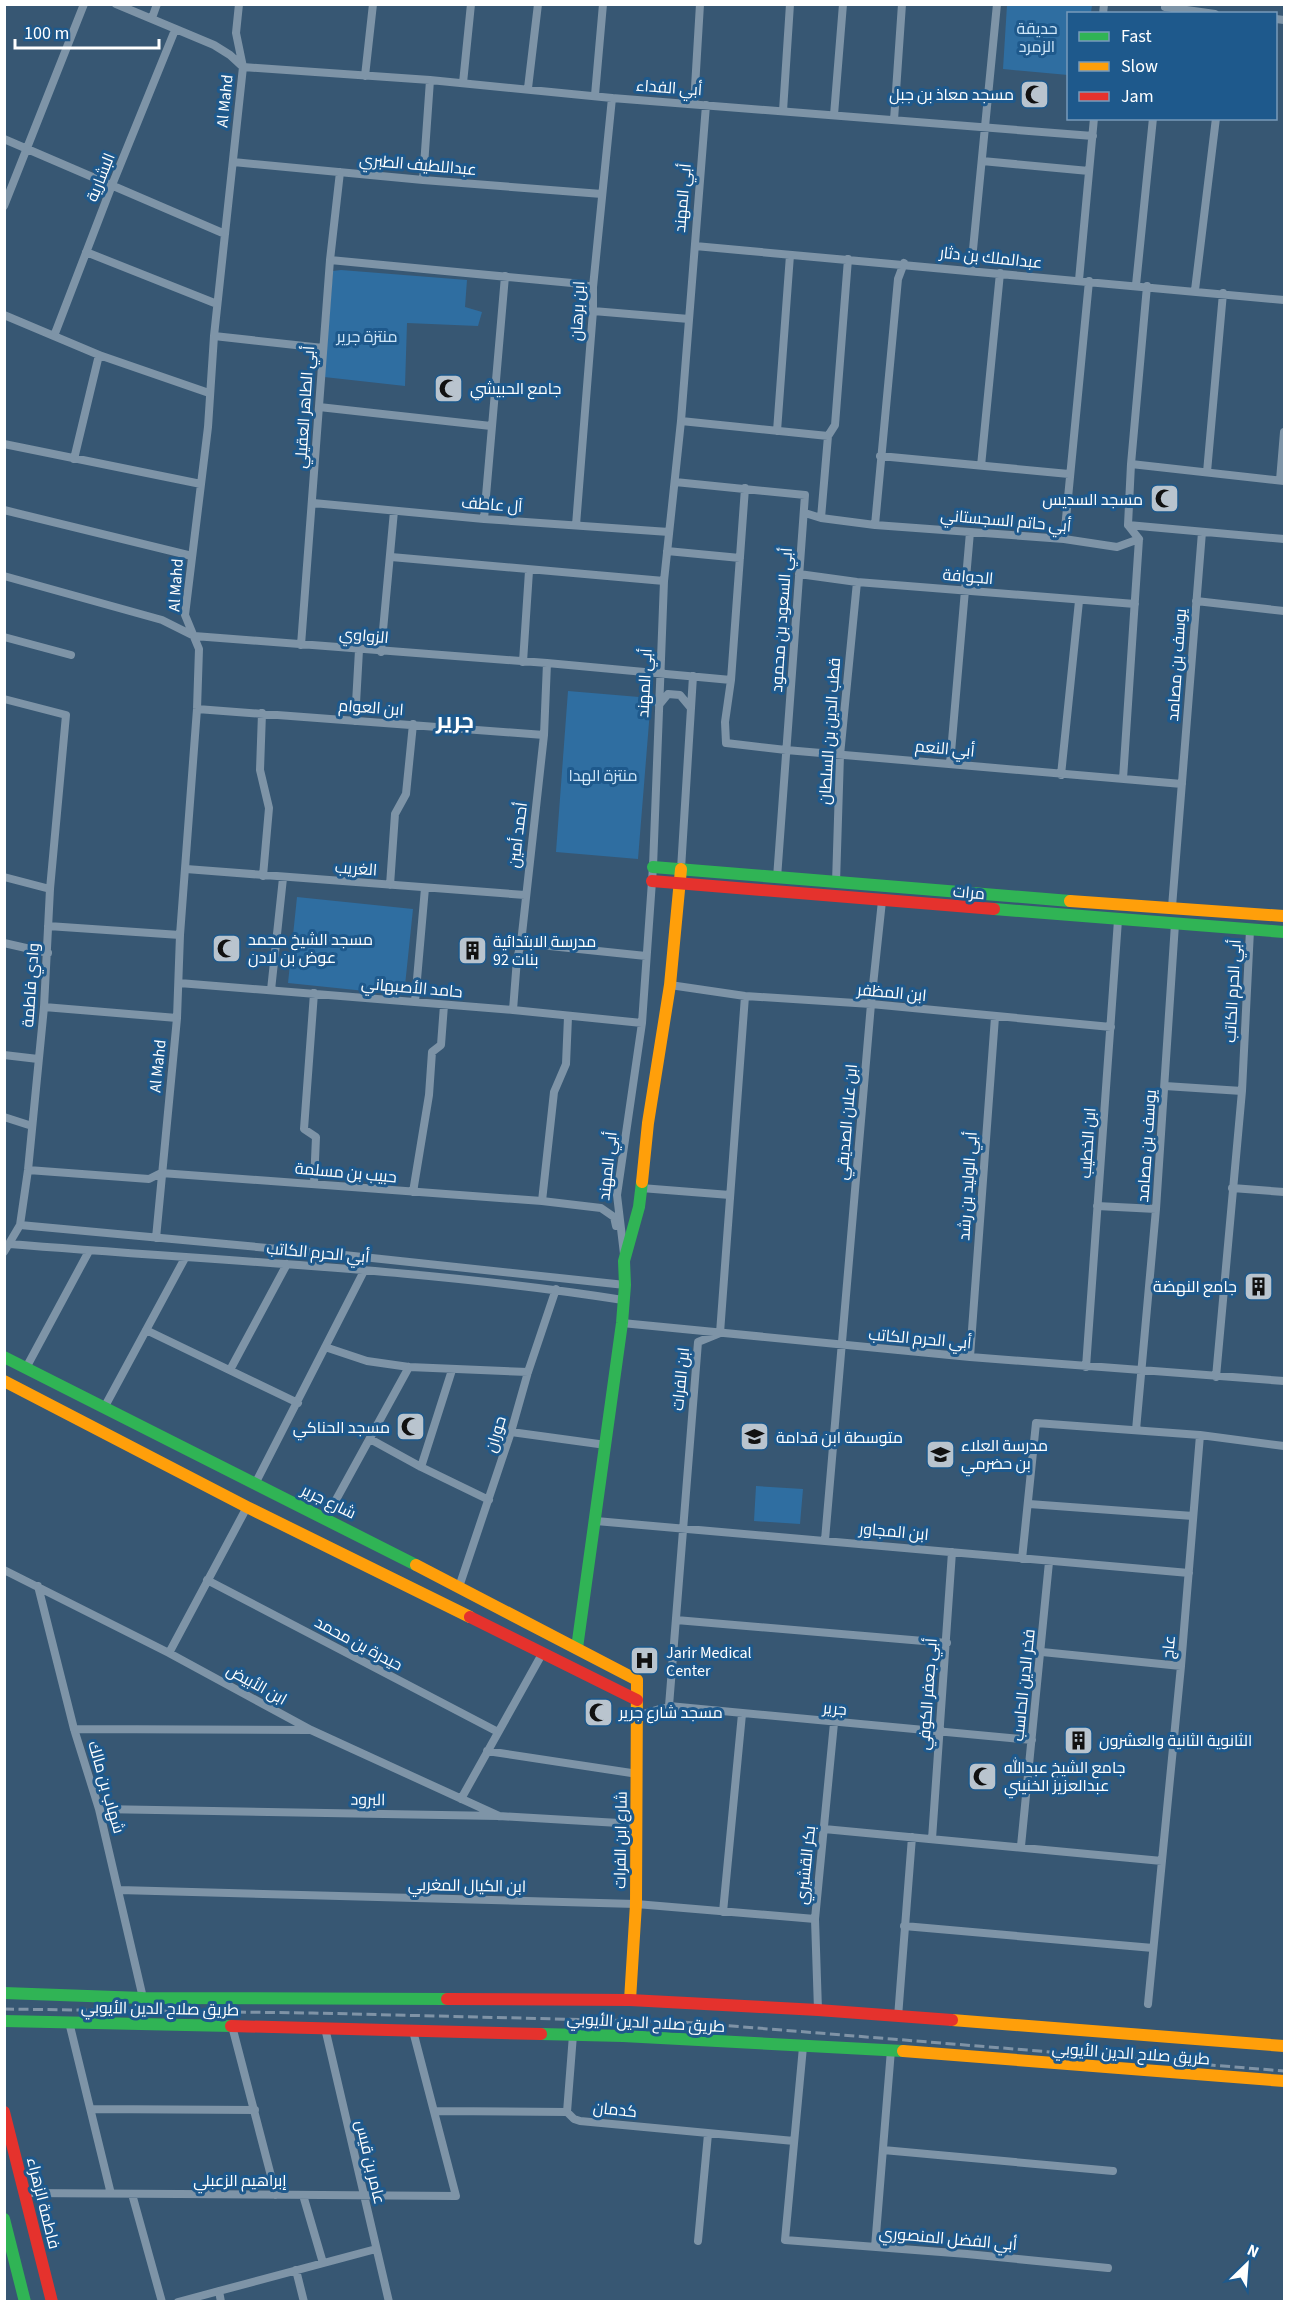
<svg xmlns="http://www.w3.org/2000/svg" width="1289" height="2306" viewBox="0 0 1289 2306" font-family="'Source Sans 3',Cairo,sans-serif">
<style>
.green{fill:#2f6ea1}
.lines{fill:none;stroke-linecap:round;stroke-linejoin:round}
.street{stroke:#7e94a7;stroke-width:8}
.fast{stroke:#30b455;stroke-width:12}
.slow{stroke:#ff9f0a;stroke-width:12}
.jam{stroke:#e5322d;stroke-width:12}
.rail{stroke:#7f93a6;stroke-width:3;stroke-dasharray:10 4.5;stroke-linecap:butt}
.labels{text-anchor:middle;stroke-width:6;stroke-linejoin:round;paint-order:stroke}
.park-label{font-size:16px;fill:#d0e7f9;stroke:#1e598c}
.street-label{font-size:16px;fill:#fff;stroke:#1e598c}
.poi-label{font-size:16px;fill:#fff;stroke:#1e598c;text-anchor:start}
.district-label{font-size:22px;font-weight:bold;fill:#fff;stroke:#1e598c}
</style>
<rect width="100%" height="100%" fill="#375773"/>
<path class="green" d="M 1007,5 L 1092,5 L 1091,13 L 1068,14 L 1068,75 L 1003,69 Z
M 341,270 L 467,280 L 465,307 L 482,312 L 478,326 L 407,323 L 405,386 L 324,377 L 333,271 Z
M 568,691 L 651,698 L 638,859 L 556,852 Z
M 297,897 L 413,909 L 404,995 L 288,983 Z
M 756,1486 L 803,1489 L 800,1524 L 754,1521 Z"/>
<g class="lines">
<path class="street" d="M 116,4 L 214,45 L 230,55 L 243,67 L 430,80 L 612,98 L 1093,136
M 1165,7 L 1215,14
M 1103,14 L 1104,4
M 152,18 L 157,4
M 1276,19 L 1284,20
M 365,76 L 373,4
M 463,83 L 471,4
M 528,88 L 538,4
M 595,95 L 603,4
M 694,104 L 700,4
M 783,111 L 790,4
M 834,115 L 843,4
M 894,120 L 902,4
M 4,139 L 225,234
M 982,161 L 1089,171
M 233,162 L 423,180 L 602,194
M 423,180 L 430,80
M 4,206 L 84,4
M 695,246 L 1284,300
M 86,252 L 217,304
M 330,260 L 572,283 L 593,287
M 971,270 L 997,4
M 1079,280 L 1094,118
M 1136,285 L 1153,118
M 1195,290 L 1216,118
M 593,311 L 689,319
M 4,315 L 99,355 L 209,393
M 54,336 L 112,185 L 175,30
M 214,336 L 323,348
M 319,407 L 491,426
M 681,421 L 828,436
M 777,431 L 790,255
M 4,444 L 201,484
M 880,456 L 1069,474
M 74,459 L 99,355
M 1131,464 L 1284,481
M 981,466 L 1000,273
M 1207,472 L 1223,293
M 1280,480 L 1284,432
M 675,482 L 805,495 L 777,878
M 745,488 L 731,680 L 725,722 L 726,743 L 786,750 L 1182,784
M 313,503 L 484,519 L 669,532
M 4,510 L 192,556
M 805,513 L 821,518 L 875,525 L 1064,539 L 1117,547 L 1139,539 L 1123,779
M 821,518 L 828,436 L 835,425 L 848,259
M 484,519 L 505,276
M 576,525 L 593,311 L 593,287 L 612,98
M 875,525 L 898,279 L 904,263
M 1128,525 L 1284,539
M 1064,539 L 1089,281
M 1139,539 L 1128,525 L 1131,464 L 1147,286
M 667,551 L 740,558
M 391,557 L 664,581
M 799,574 L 857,582 L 1135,604
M 4,576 L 162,620 L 194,636 L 547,663 L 731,680
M 1196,601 L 1284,611
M 4,637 L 71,655
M 301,645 L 330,260 L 340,172
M 381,652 L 394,511
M 523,662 L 529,571
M 4,699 L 66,715 L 50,889 L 44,1007 L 28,1170 L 20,1225 L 4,1252
M 659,705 L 668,694 L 680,695 L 690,707
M 197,709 L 544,735
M 262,713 L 260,770 L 269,808 L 263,876
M 355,721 L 359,650
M 950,764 L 970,532
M 1061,775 L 1079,601
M 186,869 L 525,895
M 681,869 L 693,676
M 4,877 L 50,889
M 836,883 L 840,755 L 857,582
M 390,885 L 395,814 L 406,794 L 413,724
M 1172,907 L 1202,532
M 48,926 L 180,935
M 4,943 L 48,953
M 521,943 L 646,956
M 179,983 L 513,1010 L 642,1023
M 670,985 L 745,996 L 871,1004 L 1111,1027
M 271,990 L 283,878
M 314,993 L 304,1129 L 316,1137 L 314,1183
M 415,1002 L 425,888
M 44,1007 L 177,1018
M 513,1010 L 517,959 L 521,943 L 544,735 L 547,663
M 4,1055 L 38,1059
M 1165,1086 L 1242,1091
M 4,1117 L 32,1126
M 28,1170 L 149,1179 L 161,1173 L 542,1201 L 601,1208 L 614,1217 L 616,1226
M 641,1188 L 730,1195
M 1232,1188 L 1284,1192
M 413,1192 L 429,1095 L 432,1052 L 441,1045 L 444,1005
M 542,1201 L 554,1092 L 566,1064 L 568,1017
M 1097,1206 L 1156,1209
M 20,1225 L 344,1255 L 625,1285
M 156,1238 L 177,1018 L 180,935 L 197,709 L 199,649 L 185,615 L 208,427 L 214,336 L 243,67 L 236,33 L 239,4
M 10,1244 C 214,1261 420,1268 623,1300
M 624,1254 L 617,1195 L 642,1023 L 653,867 L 664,581 L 681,421 L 706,105
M 622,1323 L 970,1357 L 1284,1381
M 146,1330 L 298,1403
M 325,1347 L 367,1361 L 409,1367 L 528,1372
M 970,1357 L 995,1017
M 1086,1367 L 1118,920
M 26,1368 L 89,1251
M 230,1370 L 287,1264
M 1216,1377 L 1242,1091 L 1250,930
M 104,1408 L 185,1258
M 1136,1430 L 1156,1209 L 1175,924
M 511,1432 L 606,1445
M 370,1439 L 421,1467 L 489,1500
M 421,1467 L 452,1370
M 255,1484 L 364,1271
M 1029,1504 L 1193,1516
M 326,1518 L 409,1367
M 596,1521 L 1189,1573
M 825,1540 L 871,1004 L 882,901
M 1022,1559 L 1036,1423 L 1200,1435 L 1284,1446
M 4,1570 L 169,1653 L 311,1730 L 499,1816
M 207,1580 L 498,1732
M 38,1586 L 74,1729 L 99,1809 L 143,1998
M 459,1587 L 511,1432 L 528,1372 L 556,1289
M 676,1620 L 947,1643
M 1042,1652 L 1181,1666
M 169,1653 L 247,1507
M 669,1706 L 698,1342 L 720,1333 L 745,996
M 637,1716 L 669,1706 L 1032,1740
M 74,1729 L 308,1730
M 487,1751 L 638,1774
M 461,1799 L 542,1654
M 99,1809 L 499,1816 L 636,1824
M 824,1829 L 1162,1861
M 932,1839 L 952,1552
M 1021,1846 L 1049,1562
M 119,1890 L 636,1904 L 815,1919
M 723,1912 L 742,1714
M 904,1926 L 1153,1948
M 1148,2004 L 1181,1666 L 1200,1435
M 818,2010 L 815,1919 L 834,1723
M 898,2017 L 912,1837
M 69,2022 L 111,2194
M 232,2026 L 276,2195
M 325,2028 L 389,2302
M 803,2047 L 785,2240 L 967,2254 L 1108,2268
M 91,2109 L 255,2110
M 435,2111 L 567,2112 L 574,2119 L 580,2121 L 794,2141
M 567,2112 L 573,2035
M 883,2150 L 1113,2171
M 24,2193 L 456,2196 L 413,2031
M 132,2194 L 162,2302
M 303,2195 L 323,2263
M 698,2241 L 708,2134
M 875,2247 L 891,2050
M 296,2270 L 304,2302
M 219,2291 L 221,2302
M 178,2302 L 376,2249"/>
<path class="fast" d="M 653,867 L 1070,901
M 994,909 L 1284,932
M 4,1357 L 416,1565
M 577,1648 L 622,1323 L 625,1285 L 624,1261 L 639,1207 L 642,1182
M 4,1993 L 143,1998 L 447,1999
M 4,2021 L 231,2026
M 541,2034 L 623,2036 L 903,2051
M 4,2219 L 25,2302"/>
<path class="slow" d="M 1070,901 L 1284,916
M 642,1182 L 648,1123 L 670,985 L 681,869
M 4,1381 L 247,1507 L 470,1617
M 416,1565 L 637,1680 L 636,1904 L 630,2000
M 952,2020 L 1284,2046
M 903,2051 L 1284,2081"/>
<path class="jam" d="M 652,881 L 994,909
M 470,1617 L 637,1700
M 447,1999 L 630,2000 L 818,2010 L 952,2020
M 231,2026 L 541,2034
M 4,2112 L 52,2302"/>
<path class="rail" d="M 4,2009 L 312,2013 L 683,2022 L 1284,2071"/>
</g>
<defs>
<symbol id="mosque-square" viewBox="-11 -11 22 22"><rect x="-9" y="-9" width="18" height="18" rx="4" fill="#b9c4ce" stroke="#1e598c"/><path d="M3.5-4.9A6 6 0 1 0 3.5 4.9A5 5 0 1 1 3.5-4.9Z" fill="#111"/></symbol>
<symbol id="building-square" viewBox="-11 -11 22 22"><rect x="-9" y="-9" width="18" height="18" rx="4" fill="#b9c4ce" stroke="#1e598c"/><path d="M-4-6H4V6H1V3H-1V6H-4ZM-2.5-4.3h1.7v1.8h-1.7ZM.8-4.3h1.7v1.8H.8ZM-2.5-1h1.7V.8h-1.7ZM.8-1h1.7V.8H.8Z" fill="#111"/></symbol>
<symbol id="school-square" viewBox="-11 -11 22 22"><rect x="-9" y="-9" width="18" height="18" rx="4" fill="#b9c4ce" stroke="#1e598c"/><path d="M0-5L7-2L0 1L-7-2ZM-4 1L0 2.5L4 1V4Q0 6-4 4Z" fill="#111"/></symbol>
<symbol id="hospital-square" viewBox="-11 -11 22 22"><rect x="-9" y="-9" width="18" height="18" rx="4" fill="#b9c4ce" stroke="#1e598c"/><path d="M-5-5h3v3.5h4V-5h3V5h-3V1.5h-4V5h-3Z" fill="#111"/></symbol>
</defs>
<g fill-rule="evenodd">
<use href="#mosque-square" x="1018" y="78" width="33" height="33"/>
<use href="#mosque-square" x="432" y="372" width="33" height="33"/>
<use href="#mosque-square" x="1148" y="482" width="33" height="33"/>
<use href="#mosque-square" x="210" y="932" width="33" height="33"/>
<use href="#building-square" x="456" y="934" width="33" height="33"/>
<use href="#building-square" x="1242" y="1270" width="33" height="33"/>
<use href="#mosque-square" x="394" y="1410" width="33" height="33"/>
<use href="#school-square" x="738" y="1420" width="33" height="33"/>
<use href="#school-square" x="924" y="1438" width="33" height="33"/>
<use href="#hospital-square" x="628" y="1644" width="33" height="33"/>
<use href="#mosque-square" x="582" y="1696" width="33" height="33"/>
<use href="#building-square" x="1062" y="1724" width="33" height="33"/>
<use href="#mosque-square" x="966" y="1760" width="33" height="33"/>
</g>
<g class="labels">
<g class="park-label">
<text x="1037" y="34">حديقة<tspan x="1037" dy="18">الزمرد</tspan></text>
<text x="367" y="342">منتزة جرير</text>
<text x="603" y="781">منتزة الهدا</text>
</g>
<g class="street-label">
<text transform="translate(669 87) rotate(4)" y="6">أبي الفداء</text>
<text transform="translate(224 101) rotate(-84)" y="6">Al Mahd</text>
<text transform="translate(418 164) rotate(5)" y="6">عبداللطيف الطبري</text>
<text transform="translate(100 177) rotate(-68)" y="6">البشارية</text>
<text transform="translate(682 198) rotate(-85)" y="6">أبي المهند</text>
<text transform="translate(991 257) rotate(6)" y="6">عبدالملك بن دثار</text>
<text transform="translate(577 311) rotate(-87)" y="6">ابن برهان</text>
<text transform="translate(304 407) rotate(-86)" y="6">أبي الطاهر العقيلي</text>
<text transform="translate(492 504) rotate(4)" y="6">آل عاطف</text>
<text transform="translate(1006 520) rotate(5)" y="6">أبي حاتم السجستاني</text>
<text transform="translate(968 576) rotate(5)" y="6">الجوافة</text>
<text transform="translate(175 585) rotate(-86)" y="6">Al Mahd</text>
<text transform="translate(781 620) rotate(-86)" y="6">أبي السعود بن محمود</text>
<text transform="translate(364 635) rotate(5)" y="6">الزواوي</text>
<text transform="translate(1176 665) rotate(-86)" y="6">يوسف بن مصامد</text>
<text transform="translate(644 683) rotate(-87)" y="6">أبي المهند</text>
<text transform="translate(371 707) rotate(4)" y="6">ابن العوام</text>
<text transform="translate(829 731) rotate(-86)" y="6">قطب الدين بن السلطان</text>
<text transform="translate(945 748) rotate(5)" y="6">أبي النعم</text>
<text transform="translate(517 835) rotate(-83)" y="6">أحمد أمين</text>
<text transform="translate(356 868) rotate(4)" y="6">الغريب</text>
<text transform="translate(969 892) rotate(5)" y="6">مرات</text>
<text transform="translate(30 985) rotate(-86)" y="6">وادي فاطمة</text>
<text transform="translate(412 987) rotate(5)" y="6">حامد الأصبهاني</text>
<text transform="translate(1232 991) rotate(-87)" y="6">أبي الحرم الكاتب</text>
<text transform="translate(892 992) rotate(5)" y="6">ابن المظفر</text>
<text transform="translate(157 1066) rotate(-84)" y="6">Al Mahd</text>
<text transform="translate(846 1122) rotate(-85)" y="6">ابن علان الصديقي</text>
<text transform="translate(1087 1143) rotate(-86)" y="6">ابن الخطيب</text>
<text transform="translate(1146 1146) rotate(-86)" y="6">يوسف بن مصامد</text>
<text transform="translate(607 1166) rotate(-84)" y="6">أبي المهند</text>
<text transform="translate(346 1172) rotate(5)" y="6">حبيب بن مسلمة</text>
<text transform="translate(967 1186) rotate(-86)" y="6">أبي الوليد بن رشد</text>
<text transform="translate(318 1252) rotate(5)" y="6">أبي الحرم الكاتب</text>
<text transform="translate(920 1338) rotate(5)" y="6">أبي الحرم الكاتب</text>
<text transform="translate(680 1379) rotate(-84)" y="6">ابن الفرات</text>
<text transform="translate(495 1434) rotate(-73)" y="6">حوران</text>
<text transform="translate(329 1501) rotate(26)" y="6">شارع جرير</text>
<text transform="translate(894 1531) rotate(5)" y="6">ابن المجاور</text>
<text transform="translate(359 1643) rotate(28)" y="6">حيدرة بن محمد</text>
<text transform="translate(1168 1647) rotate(-85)" y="6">عاج</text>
<text transform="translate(257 1684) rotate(29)" y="6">ابن الأبيض</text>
<text transform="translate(1023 1685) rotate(-84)" y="6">فخر الدين الحاسب</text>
<text transform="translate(927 1694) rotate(-86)" y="6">أبي جعفر الكوفي</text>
<text transform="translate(835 1708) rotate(5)" y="6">جرير</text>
<text transform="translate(107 1787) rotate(74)" y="6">شهاب بن مالك</text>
<text transform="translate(368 1799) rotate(1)" y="6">البرود</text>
<text transform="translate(620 1840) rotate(-89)" y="6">شارع ابن الفرات</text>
<text transform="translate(805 1865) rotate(-84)" y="6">بكر القشيري</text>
<text transform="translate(467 1885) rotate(1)" y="6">ابن الكيال المغربي</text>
<text transform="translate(160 2008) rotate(1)" y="6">طريق صلاح الدين الأيوبي</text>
<text transform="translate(646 2022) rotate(3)" y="6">طريق صلاح الدين الأيوبي</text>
<text transform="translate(1131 2053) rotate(4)" y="6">طريق صلاح الدين الأيوبي</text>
<text transform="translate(615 2109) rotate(6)" y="6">كدمان</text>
<text transform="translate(371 2162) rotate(77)" y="6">عامر بن قيس</text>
<text x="240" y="2186">إبراهيم الزعبلي</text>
<text transform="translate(44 2203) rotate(76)" y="6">فاطمة الزهراء</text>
<text transform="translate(948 2238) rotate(5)" y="6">أبي الفضل المنصوري</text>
</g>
<g class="poi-label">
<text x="1014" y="100" text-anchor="end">مسجد معاذ بن جبل</text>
<text x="470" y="394">جامع الحبيشي</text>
<text x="1143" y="505" text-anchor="end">مسجد السديس</text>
<text x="248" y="945">مسجد الشيخ محمد<tspan x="248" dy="18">عوض بن لادن</tspan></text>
<text x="493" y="947">مدرسة الابتدائية<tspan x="493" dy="18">92 بنات</tspan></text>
<text x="1237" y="1292" text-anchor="end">جامع النهضة</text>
<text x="390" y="1433" text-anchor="end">مسجد الحناكي</text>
<text x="776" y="1443">متوسطة ابن قدامة</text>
<text x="961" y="1451">مدرسة العلاء<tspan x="961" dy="18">بن حضرمي</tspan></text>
<text x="666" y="1658">Jarir Medical<tspan x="666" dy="18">Center</tspan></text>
<text x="619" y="1718">مسجد شارع جرير</text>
<text x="1099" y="1746">الثانوية الثانية والعشرون</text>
<text x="1004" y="1773">جامع الشيخ عبدالله<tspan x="1004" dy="18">عبدالعزيز الخنيني</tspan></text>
</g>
<g class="district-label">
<text x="455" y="728">جرير</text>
</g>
</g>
<rect width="1289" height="2306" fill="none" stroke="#ffffff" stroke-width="12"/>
<rect x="1067" y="12" width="210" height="108" fill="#1e598c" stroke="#789bba" stroke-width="1.5"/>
<rect x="1079" y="32" width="30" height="9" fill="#30b455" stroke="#789bba" stroke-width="1.5"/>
<text x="1121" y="42" font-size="18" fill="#ffffff">Fast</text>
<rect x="1079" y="62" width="30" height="9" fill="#ff9f0a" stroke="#789bba" stroke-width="1.5"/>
<text x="1121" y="72" font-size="18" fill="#ffffff">Slow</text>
<rect x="1079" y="92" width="30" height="9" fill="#e5322d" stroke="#789bba" stroke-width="1.5"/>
<text x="1121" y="102" font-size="18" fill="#ffffff">Jam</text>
<g transform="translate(1247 2264) rotate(25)" stroke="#1e598c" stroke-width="4.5" paint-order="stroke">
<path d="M0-4.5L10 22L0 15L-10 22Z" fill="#ffffff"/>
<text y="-9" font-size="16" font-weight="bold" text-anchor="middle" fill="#ffffff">N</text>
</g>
<path d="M15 39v9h144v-9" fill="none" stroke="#ffffff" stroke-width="3"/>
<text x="24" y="39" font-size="18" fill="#ffffff" stroke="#1e598c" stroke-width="4.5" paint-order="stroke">100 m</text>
</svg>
